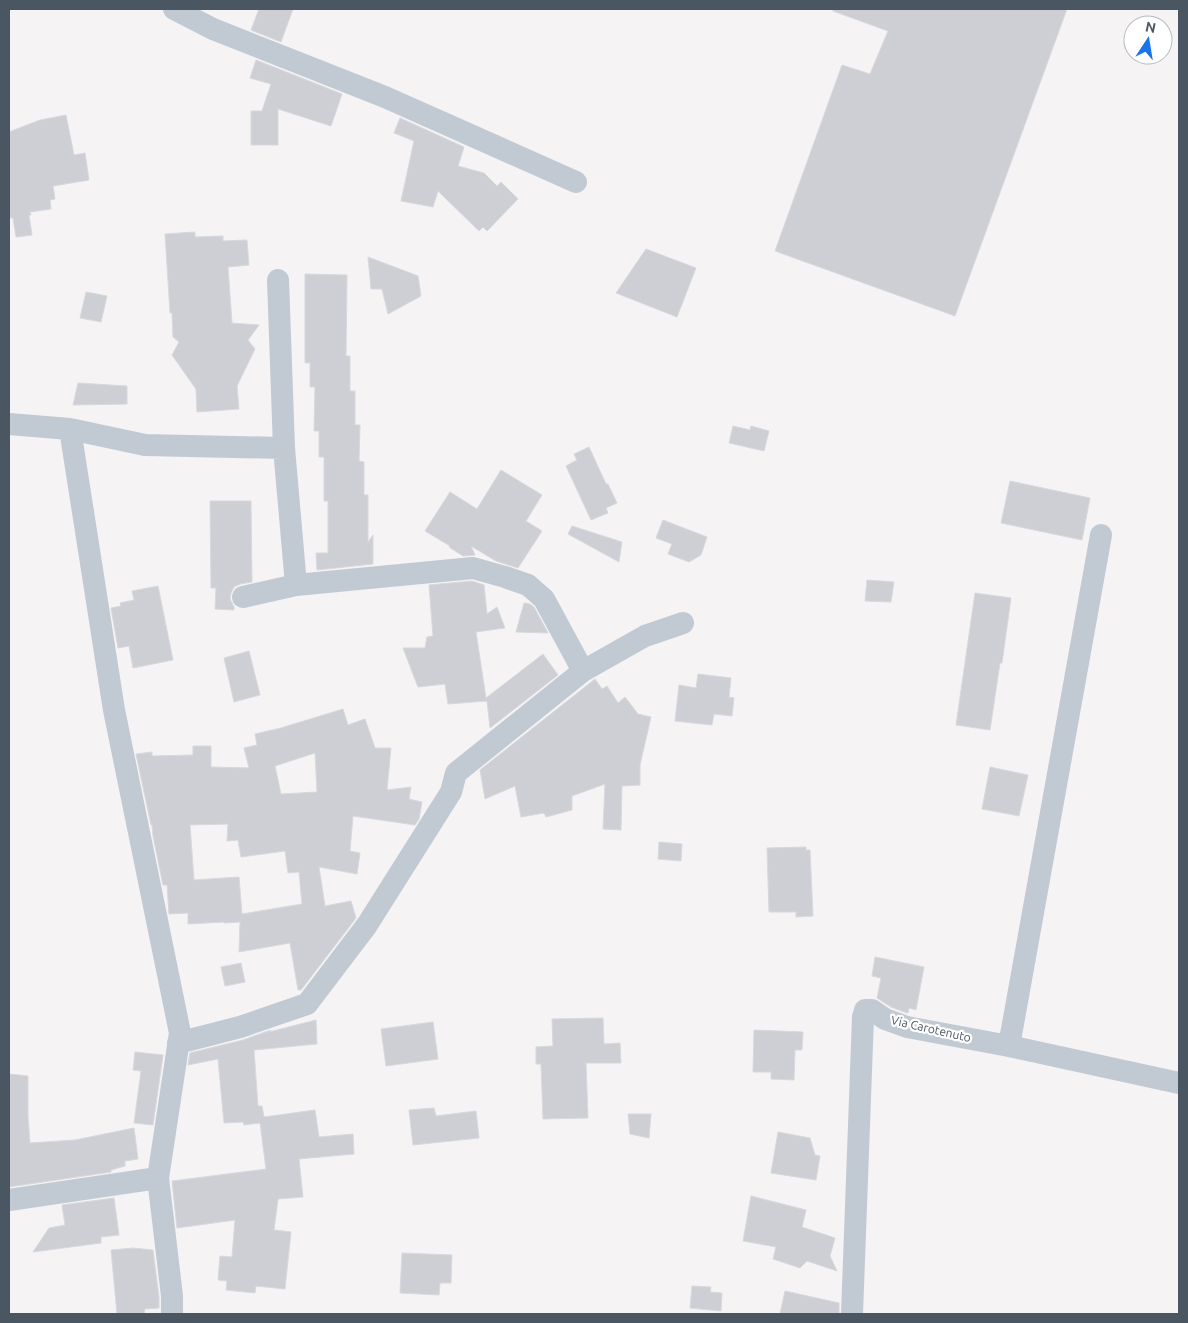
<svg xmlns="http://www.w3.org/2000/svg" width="1188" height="1323" viewBox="0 0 1188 1323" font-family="Ubuntu,sans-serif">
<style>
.building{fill:#cdcfd5;stroke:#d7d9de;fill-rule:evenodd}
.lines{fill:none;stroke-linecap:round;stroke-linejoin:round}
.minor{stroke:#c1cad2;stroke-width:22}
.labels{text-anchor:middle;stroke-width:4.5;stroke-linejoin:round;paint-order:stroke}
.street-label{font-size:12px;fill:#4a5661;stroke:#fff}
</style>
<rect width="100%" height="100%" fill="#f5f3f3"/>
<path class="building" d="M 259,9 L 293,9 L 281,42 L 251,30 Z
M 833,9 L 1067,9 L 955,316 L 775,251 L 842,65 L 870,74 L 888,31 L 833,11 Z
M 256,60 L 342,94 L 331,126 L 278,109 L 278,145 L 251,145 L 251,111 L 262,111 L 271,84 L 250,78 Z
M 66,115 L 74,155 L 85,153 L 89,180 L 53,186 L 55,199 L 50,200 L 51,209 L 30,212 L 31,215 L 29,215 L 32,235 L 16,237 L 13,218 L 9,218 L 9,132 L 40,120 Z
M 400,118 L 464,147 L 458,166 L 484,173 L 497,186 L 501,182 L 518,199 L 487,231 L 483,227 L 479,231 L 438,191 L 433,207 L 401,201 L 414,141 L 394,133 Z
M 195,232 L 195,237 L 223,236 L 223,241 L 247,240 L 249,265 L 228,267 L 232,323 L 259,325 L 248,340 L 255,349 L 237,386 L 239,409 L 197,412 L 196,389 L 172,355 L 179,342 L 173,337 L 172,313 L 170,313 L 165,234 Z
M 646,249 L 696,268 L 677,317 L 616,293 Z
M 368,257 L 418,276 L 421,296 L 388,314 L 382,289 L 371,289 Z
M 305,274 L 347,275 L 346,356 L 350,356 L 350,391 L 355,391 L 355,425 L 360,425 L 359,461 L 364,462 L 364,495 L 368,495 L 368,542 L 373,535 L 373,564 L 317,570 L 316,553 L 328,553 L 328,501 L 324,501 L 324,457 L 319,457 L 319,431 L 314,431 L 315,387 L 310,387 L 310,363 L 305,363 Z
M 86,292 L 107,296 L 101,322 L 80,318 Z
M 78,383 L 127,386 L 127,404 L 73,405 Z
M 733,426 L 750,430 L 751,426 L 769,431 L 764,451 L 729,443 Z
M 589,447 L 606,484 L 608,484 L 617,503 L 606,508 L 608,513 L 591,520 L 566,466 L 577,460 L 574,454 Z
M 501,470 L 542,495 L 526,521 L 542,531 L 518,568 L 496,561 L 471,546 L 475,555 L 463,556 L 449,547 L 450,546 L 425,531 L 450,492 L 477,509 Z
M 1010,481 L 1090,498 L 1082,540 L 1001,523 Z
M 210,501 L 251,501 L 252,582 L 240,584 L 234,587 L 231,593 L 230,599 L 234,607 L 234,610 L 215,609 L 216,588 L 211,588 Z
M 663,520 L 707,537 L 701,555 L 689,562 L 668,554 L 672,544 L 656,538 Z
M 572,526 L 622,542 L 619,562 L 568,534 Z
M 867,580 L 894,582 L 891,602 L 865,601 Z
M 472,581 L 484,585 L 487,614 L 497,607 L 505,628 L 476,632 L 486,698 L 543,654 L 558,675 L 490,728 L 487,701 L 448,704 L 445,684 L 418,687 L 403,648 L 425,648 L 427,637 L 433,636 L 429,585 Z
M 158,586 L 173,660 L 133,668 L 129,646 L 118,648 L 111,608 L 121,606 L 120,603 L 134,600 L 132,591 Z
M 975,593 L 1011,598 L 1002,663 L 1000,663 L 990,730 L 956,725 Z
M 524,603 L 530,604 L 534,607 L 548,633 L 516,632 Z
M 249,651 L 260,695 L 234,702 L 224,658 Z
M 698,674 L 731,678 L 729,697 L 734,698 L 732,716 L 714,714 L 712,725 L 675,721 L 679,685 L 696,688 Z
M 595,679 L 602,689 L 607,686 L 618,703 L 625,697 L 638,714 L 651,717 L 640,765 L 640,785 L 622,786 L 621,830 L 603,829 L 605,784 L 572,796 L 572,810 L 546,817 L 544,813 L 521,817 L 515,786 L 485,799 L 480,770 Z
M 343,709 L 348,725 L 365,719 L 375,748 L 391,748 L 387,790 L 411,787 L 409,799 L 422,802 L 419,819 L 415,825 L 353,816 L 350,851 L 360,853 L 357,874 L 319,867 L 325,906 L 351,901 L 356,918 L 301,990 L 298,990 L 290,943 L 239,952 L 240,922 L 224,923 L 224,922 L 188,924 L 188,913 L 169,914 L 167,885 L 163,885 L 153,836 L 152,825 L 151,825 L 136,754 L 152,752 L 152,756 L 193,755 L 193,746 L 211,746 L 211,767 L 249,768 L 244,748 L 257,745 L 255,734 L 281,728 ZM 315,753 L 317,792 L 281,794 L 275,766 ZM 228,824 L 227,841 L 238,840 L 241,857 L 285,851 L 288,873 L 299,872 L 302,904 L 242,914 L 239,877 L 194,880 L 190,825 Z
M 990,767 L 1028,775 L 1019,816 L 982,809 Z
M 659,842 L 682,844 L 681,861 L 658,859 Z
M 806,847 L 806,850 L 810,850 L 813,916 L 796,917 L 796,912 L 769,912 L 767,848 Z
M 875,957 L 924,967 L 916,1010 L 909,1008 L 908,1013 L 907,1013 L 891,1007 L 877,998 L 881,978 L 872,976 Z
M 241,963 L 245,982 L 225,986 L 221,967 Z
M 603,1018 L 604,1044 L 620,1043 L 621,1063 L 586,1063 L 588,1118 L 543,1119 L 541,1064 L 536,1064 L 536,1047 L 553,1046 L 552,1019 Z
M 316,1020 L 317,1044 L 254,1050 L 258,1106 L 262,1106 L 264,1117 L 315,1110 L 319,1137 L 353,1134 L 354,1154 L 299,1159 L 303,1197 L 278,1199 L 274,1230 L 291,1232 L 285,1289 L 256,1286 L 255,1293 L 226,1290 L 227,1281 L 218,1280 L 220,1256 L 232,1257 L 235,1220 L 177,1228 L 172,1181 L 266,1169 L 260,1123 L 244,1125 L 243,1122 L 224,1123 L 218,1059 L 188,1065 L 190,1053 L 243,1040 L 271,1030 L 269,1032 Z
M 433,1022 L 438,1059 L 386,1066 L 381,1029 Z
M 754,1030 L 803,1032 L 802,1050 L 795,1050 L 794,1080 L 771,1079 L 771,1072 L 753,1072 Z
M 135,1052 L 163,1055 L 153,1125 L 134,1123 L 141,1071 L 133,1070 Z
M 9,1074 L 28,1076 L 28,1116 L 30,1143 L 75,1140 L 134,1128 L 138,1159 L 125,1161 L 125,1166 L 111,1170 L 111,1172 L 9,1187 Z
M 434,1108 L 436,1116 L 476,1111 L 479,1138 L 413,1145 L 409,1110 Z
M 628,1114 L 651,1114 L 649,1138 L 630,1134 Z
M 778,1132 L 810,1138 L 815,1155 L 820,1156 L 816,1180 L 771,1173 Z
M 751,1196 L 806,1210 L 802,1227 L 835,1238 L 830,1256 L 837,1271 L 807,1261 L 800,1268 L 773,1259 L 776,1247 L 743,1241 Z
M 114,1198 L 119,1235 L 101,1237 L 101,1243 L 33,1252 L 49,1228 L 65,1225 L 62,1205 Z
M 133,1248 L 153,1250 L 159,1297 L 159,1308 L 145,1309 L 144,1314 L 117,1314 L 111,1250 Z
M 402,1253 L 452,1255 L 451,1283 L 440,1283 L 439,1295 L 400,1293 Z
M 692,1286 L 711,1287 L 710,1292 L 722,1293 L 721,1311 L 690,1308 Z
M 785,1291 L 839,1303 L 839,1314 L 780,1314 Z"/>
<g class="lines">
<path class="minor" d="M 174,9 L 213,29 L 385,97 L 576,182
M 278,280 L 284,448 L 296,585
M 9,424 L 70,429 L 114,710 L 180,1033 L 158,1178 L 172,1296 L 172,1314
M 70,429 L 145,445 L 284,448
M 243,597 L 296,585 L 473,568 L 505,577 L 528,585 L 544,599 L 583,671
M 178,1043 L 240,1027 L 307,1004 L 367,925 L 451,792 L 456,773 L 583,671 L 645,636 L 683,623
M 1009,1046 L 1101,535
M 9,1200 L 158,1178
M 852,1314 L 863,1017 L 865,1010 L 872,1010 L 885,1019 L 907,1027 L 1009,1046 L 1179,1083"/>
</g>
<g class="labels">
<g class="street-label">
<text transform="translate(931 1029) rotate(13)" y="4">Via Carotenuto</text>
</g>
</g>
<rect width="1188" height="1323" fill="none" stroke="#4a5661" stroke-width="20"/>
<g transform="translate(1148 40) rotate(12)"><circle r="24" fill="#ffffff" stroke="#b7bbc0"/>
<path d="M0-4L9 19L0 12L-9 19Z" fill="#1a73e8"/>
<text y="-8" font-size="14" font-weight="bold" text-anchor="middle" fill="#4a5661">N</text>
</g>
</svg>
